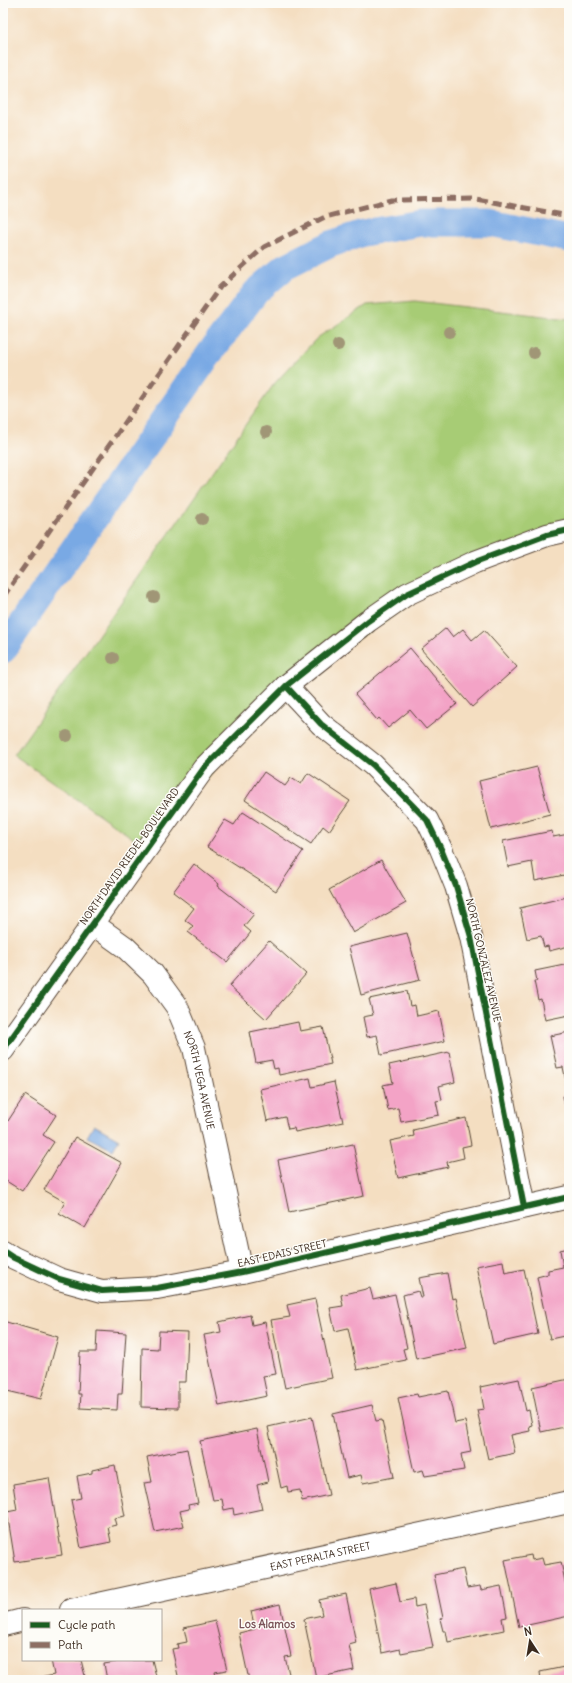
<svg xmlns="http://www.w3.org/2000/svg" width="572" height="1683" viewBox="0 0 572 1683" font-family="Delius,sans-serif">
<style>
.green{fill:#a7cc75;stroke:#717b4a}
.water{fill:#79a9e4;stroke:#5a6a81}
.lines{fill:none;stroke-linecap:round;stroke-linejoin:round}
.canal{stroke:#79a9e4;stroke-width:27}
.building{fill:#f3a3c6}
.minor-casing{stroke:#574536;stroke-width:24}
.minor{stroke:#fff;stroke-width:22}
.quiet{stroke:#8d6e63;stroke-width:5;stroke-dasharray:10 5;stroke-linecap:butt}
.cycleway-casing{stroke:#fdfcf7;stroke-width:8}
.cycleway{stroke:#1b5e20;stroke-width:6}
.tree{fill:#a09676}
.labels{text-anchor:middle;stroke-width:3;stroke-linejoin:round;paint-order:stroke}
.street-label{font-size:10px;fill:#3b2a1e;stroke:#fdfcf7}
.neighbourhood-label{font-size:11px;font-weight:bold;fill:#7b5459;stroke:#fdfcf7}
</style>
<rect width="100%" height="100%" fill="#fdfcf7"/>
<filter id="ink" filterUnits="userSpaceOnUse"><feTurbulence type="fractalNoise" baseFrequency=".025" numOctaves="2"/><feDisplacementMap in="SourceGraphic" scale="8" xChannelSelector="R" yChannelSelector="G"/><feConvolveMatrix kernelMatrix="1 2 1 2 8 2 1 2 1" color-interpolation-filters="sRGB"/></filter>
<filter id="wash" filterUnits="userSpaceOnUse"><feTurbulence type="fractalNoise" baseFrequency=".012" numOctaves="4" result="noise"/><feDisplacementMap in="SourceGraphic" scale="16" xChannelSelector="R" yChannelSelector="G"/><feGaussianBlur stdDeviation="0.9" result="paint"/><feColorMatrix in="noise" values="0 0 0 0 0 0 0 0 0 0 0 0 0 0 0 0 0 1.4 0 .05"/><feComposite in="paint" operator="in"/></filter>
<g filter="url(#wash)">
<rect width="100%" height="100%" fill="#f4dec1"/>
<path class="green" d="M 415,301 L 569,319 L 569,530 L 475,562 L 286,686 L 147,848 L 14,755 L 274,384 L 317,338 L 367,305 Z"/>
<path class="water" d="M 94,1125 L 119,1139 L 113,1150 L 87,1137 Z"/>
<g class="lines">
<path class="canal" d="M 3,650 L 212,350 L 256,292 L 285,267 L 331,244 L 363,233 L 421,223 L 490,223 L 569,239"/>
</g>
<g id="blocks">
<path class="building" d="M 446,628 L 453,637 L 463,629 L 472,640 L 484,630 L 517,667 L 472,707 L 421,649 Z
M 410,648 L 457,704 L 426,729 L 410,710 L 388,728 L 379,718 L 377,720 L 355,694 Z
M 537,767 L 550,814 L 491,829 L 479,781 Z
M 264,772 L 285,786 L 291,778 L 301,784 L 308,773 L 350,801 L 329,831 L 323,826 L 311,844 L 245,800 Z
M 243,812 L 303,851 L 276,891 L 207,847 L 225,820 L 234,825 Z
M 552,831 L 553,837 L 569,834 L 569,874 L 535,881 L 532,862 L 508,867 L 503,841 Z
M 381,860 L 406,903 L 353,933 L 329,890 Z
M 194,864 L 219,884 L 218,886 L 254,914 L 244,926 L 251,932 L 227,962 L 188,932 L 193,926 L 185,920 L 194,908 L 173,892 Z
M 567,897 L 569,946 L 549,951 L 548,946 L 544,947 L 541,936 L 527,939 L 520,908 Z
M 407,933 L 420,980 L 361,995 L 349,947 Z
M 269,941 L 306,974 L 266,1019 L 229,986 Z
M 569,964 L 569,1015 L 545,1020 L 541,999 L 538,1000 L 534,981 L 537,981 L 535,971 Z
M 407,991 L 410,1006 L 415,1005 L 417,1016 L 439,1011 L 445,1041 L 381,1055 L 377,1035 L 367,1037 L 363,1017 L 373,1015 L 369,999 Z
M 298,1022 L 300,1031 L 323,1027 L 331,1064 L 279,1075 L 278,1068 L 274,1069 L 272,1060 L 256,1063 L 250,1032 Z
M 569,1032 L 569,1086 L 567,1086 L 563,1067 L 557,1068 L 550,1036 Z
M 449,1052 L 455,1082 L 439,1086 L 442,1100 L 436,1101 L 439,1115 L 401,1122 L 398,1108 L 388,1110 L 383,1085 L 393,1083 L 389,1065 Z
M 310,1078 L 312,1087 L 334,1082 L 343,1122 L 295,1132 L 294,1128 L 288,1129 L 285,1117 L 267,1121 L 260,1089 Z
M 25,1095 L 56,1115 L 43,1135 L 54,1142 L 22,1191 L 3,1179 L 3,1122 L 5,1119 L 8,1121 Z
M 569,1095 L 569,1124 L 568,1124 L 563,1096 Z
M 466,1118 L 471,1145 L 462,1147 L 464,1158 L 447,1162 L 448,1167 L 398,1178 L 390,1141 L 414,1136 L 413,1130 Z
M 75,1137 L 122,1163 L 85,1228 L 59,1213 L 65,1202 L 44,1190 Z
M 353,1144 L 364,1196 L 289,1212 L 278,1160 Z
M 569,1248 L 569,1335 L 550,1339 L 537,1277 L 548,1274 L 548,1270 L 563,1267 L 560,1250 Z
M 503,1261 L 505,1273 L 524,1269 L 538,1334 L 493,1344 L 476,1266 Z
M 447,1273 L 452,1299 L 456,1298 L 467,1348 L 416,1359 L 403,1295 L 418,1291 L 420,1297 L 423,1297 L 419,1278 Z
M 370,1288 L 373,1299 L 395,1294 L 407,1348 L 403,1349 L 406,1360 L 357,1370 L 348,1328 L 335,1331 L 330,1308 L 343,1306 L 341,1295 Z
M 315,1299 L 332,1378 L 285,1388 L 271,1320 L 290,1317 L 287,1305 Z
M 250,1315 L 252,1325 L 265,1322 L 276,1374 L 263,1376 L 267,1396 L 219,1406 L 204,1335 L 221,1332 L 219,1322 Z
M 3,1321 L 58,1337 L 41,1399 L 3,1390 Z
M 97,1331 L 126,1333 L 122,1394 L 118,1394 L 117,1410 L 80,1408 L 81,1394 L 78,1394 L 80,1352 L 96,1352 Z
M 159,1331 L 188,1332 L 186,1382 L 178,1382 L 178,1408 L 141,1407 L 142,1348 L 158,1349 Z
M 519,1379 L 526,1411 L 529,1410 L 532,1425 L 529,1426 L 530,1431 L 511,1435 L 515,1453 L 488,1459 L 477,1410 L 484,1409 L 480,1387 Z
M 569,1379 L 569,1426 L 541,1432 L 532,1387 Z
M 448,1391 L 455,1423 L 465,1421 L 471,1452 L 461,1454 L 464,1470 L 425,1476 L 423,1470 L 414,1472 L 398,1398 L 417,1394 L 418,1397 Z
M 372,1405 L 376,1421 L 382,1420 L 394,1477 L 363,1483 L 361,1475 L 347,1478 L 333,1414 Z
M 312,1417 L 329,1495 L 302,1501 L 300,1490 L 288,1492 L 287,1486 L 281,1488 L 268,1427 Z
M 257,1429 L 268,1482 L 257,1485 L 262,1509 L 234,1515 L 233,1508 L 224,1510 L 222,1499 L 213,1500 L 200,1441 Z
M 187,1449 L 198,1503 L 188,1505 L 189,1509 L 180,1511 L 184,1526 L 155,1532 L 144,1483 L 152,1482 L 147,1457 Z
M 115,1465 L 125,1516 L 114,1518 L 116,1525 L 108,1527 L 111,1542 L 81,1548 L 71,1500 L 81,1498 L 77,1476 L 92,1473 L 92,1470 Z
M 49,1478 L 62,1555 L 15,1562 L 7,1512 L 17,1510 L 13,1484 Z
M 531,1555 L 532,1560 L 542,1558 L 544,1565 L 561,1562 L 569,1601 L 569,1616 L 519,1627 L 505,1560 Z
M 463,1569 L 467,1588 L 480,1586 L 481,1590 L 501,1586 L 507,1617 L 502,1618 L 504,1630 L 448,1642 L 446,1631 L 443,1631 L 440,1619 L 443,1618 L 434,1575 Z
M 396,1583 L 400,1602 L 414,1599 L 415,1607 L 424,1605 L 433,1647 L 401,1653 L 400,1649 L 382,1653 L 369,1589 Z
M 346,1594 L 356,1643 L 349,1645 L 354,1670 L 316,1678 L 304,1619 L 322,1615 L 319,1600 Z
M 280,1604 L 291,1656 L 285,1657 L 290,1678 L 249,1680 L 239,1633 L 255,1629 L 251,1611 Z
M 215,1621 L 227,1670 L 215,1672 L 217,1680 L 179,1680 L 172,1649 L 178,1648 L 177,1644 L 187,1642 L 184,1628 Z
M 51,1660 L 81,1660 L 86,1680 L 40,1680 L 40,1678 L 54,1675 Z
M 115,1660 L 152,1660 L 157,1680 L 107,1680 L 104,1664 L 116,1662 Z
M 569,1666 L 569,1680 L 541,1680 L 540,1672 Z"/>
</g>
</g>
<g filter="url(#ink)">
<use href="#blocks" fill-opacity="0" stroke="#574536" stroke-width="1"/>
<g class="lines">
<defs>
<g id="minor">
<path d="M 286,686 L 321,724 L 373,765 L 427,820 L 441,849 L 456,886 L 471,937 L 524,1207"/>
<path id="s1" d="M 93,924 L 125,947 L 153,974 L 177,1007 L 194,1048 L 242,1272"/>
<path d="M 3,1050 L 204,768 L 286,686 L 368,621 L 407,594 L 475,562 L 547,535 L 569,530"/>
<path d="M 3,1251 L 12,1257 L 59,1279 L 102,1291 L 157,1288 L 242,1272 L 569,1197"/>
<path id="s2" d="M 71,1610 L 569,1502"/>
<path d="M 3,1625 L 23,1620"/>
</g>
</defs>
<use href="#minor" class="minor-casing"/>
<use href="#minor" class="minor"/>
<path class="quiet" d="M 3,597 L 220,287 L 264,247 L 325,217 L 392,200 L 476,199 L 569,216"/>
<defs>
<path id="cycleway" d="M 286,686 L 321,724 L 373,765 L 427,820 L 441,849 L 456,886 L 471,937 L 524,1207
M 3,1050 L 204,768 L 286,686 L 368,621 L 407,594 L 475,562 L 547,535 L 569,530
M 3,1251 L 12,1257 L 59,1279 L 102,1291 L 157,1288 L 242,1272 L 569,1197"/>
</defs>
<use href="#cycleway" class="cycleway-casing"/>
<use href="#cycleway" class="cycleway"/>
</g>
<g class="tree">
<circle cx="449" cy="332" r="6"/>
<circle cx="338" cy="345" r="6"/>
<circle cx="534" cy="353" r="6"/>
<circle cx="266" cy="432" r="6"/>
<circle cx="202" cy="519" r="6"/>
<circle cx="154" cy="597" r="6"/>
<circle cx="113" cy="658" r="6"/>
<circle cx="67" cy="736" r="6"/>
</g>
</g>
<g class="labels">
<g class="street-label">
<text transform="translate(129 856) rotate(-55)" y="4">NORTH DAVID RIEDEL BOULEVARD</text>
<text transform="translate(484 960) rotate(77)" y="4">NORTH GONZALEZ AVENUE</text>
<text dy="4" stroke="none"><textPath href="#s1" startOffset="196">NORTH VEGA AVENUE</textPath></text>
<text transform="translate(282 1253) rotate(-13)" y="4">EAST EDAIS STREET</text>
<text dy="4" stroke="none"><textPath href="#s2" startOffset="255">EAST PERALTA STREET</textPath></text>
</g>
<g class="neighbourhood-label">
<text x="267" y="1628">Los Alamos</text>
</g>
</g>
<rect width="572" height="1683" fill="none" stroke="#fdfcf7" stroke-width="16"/>
<rect x="22" y="1609" width="140" height="52" fill="#fdfcf7" stroke="#afa8a0"/>
<rect x="30" y="1622" width="20" height="6" fill="#1b5e20" stroke="#afa8a0"/>
<text x="58" y="1629" font-size="12" fill="#3b2a1e">Cycle path</text>
<rect x="30" y="1642" width="20" height="6" fill="#8d6e63" stroke="#afa8a0"/>
<text x="58" y="1649" font-size="12" fill="#3b2a1e">Path</text>
<g transform="translate(530 1641) rotate(348)" stroke="#fdfcf7" stroke-width="3" paint-order="stroke">
<path d="M0-3L7 15L0 10L-7 15Z" fill="#3b2a1e"/>
<text y="-6" font-size="11" font-weight="bold" text-anchor="middle" fill="#3b2a1e">N</text>
</g>
</svg>
